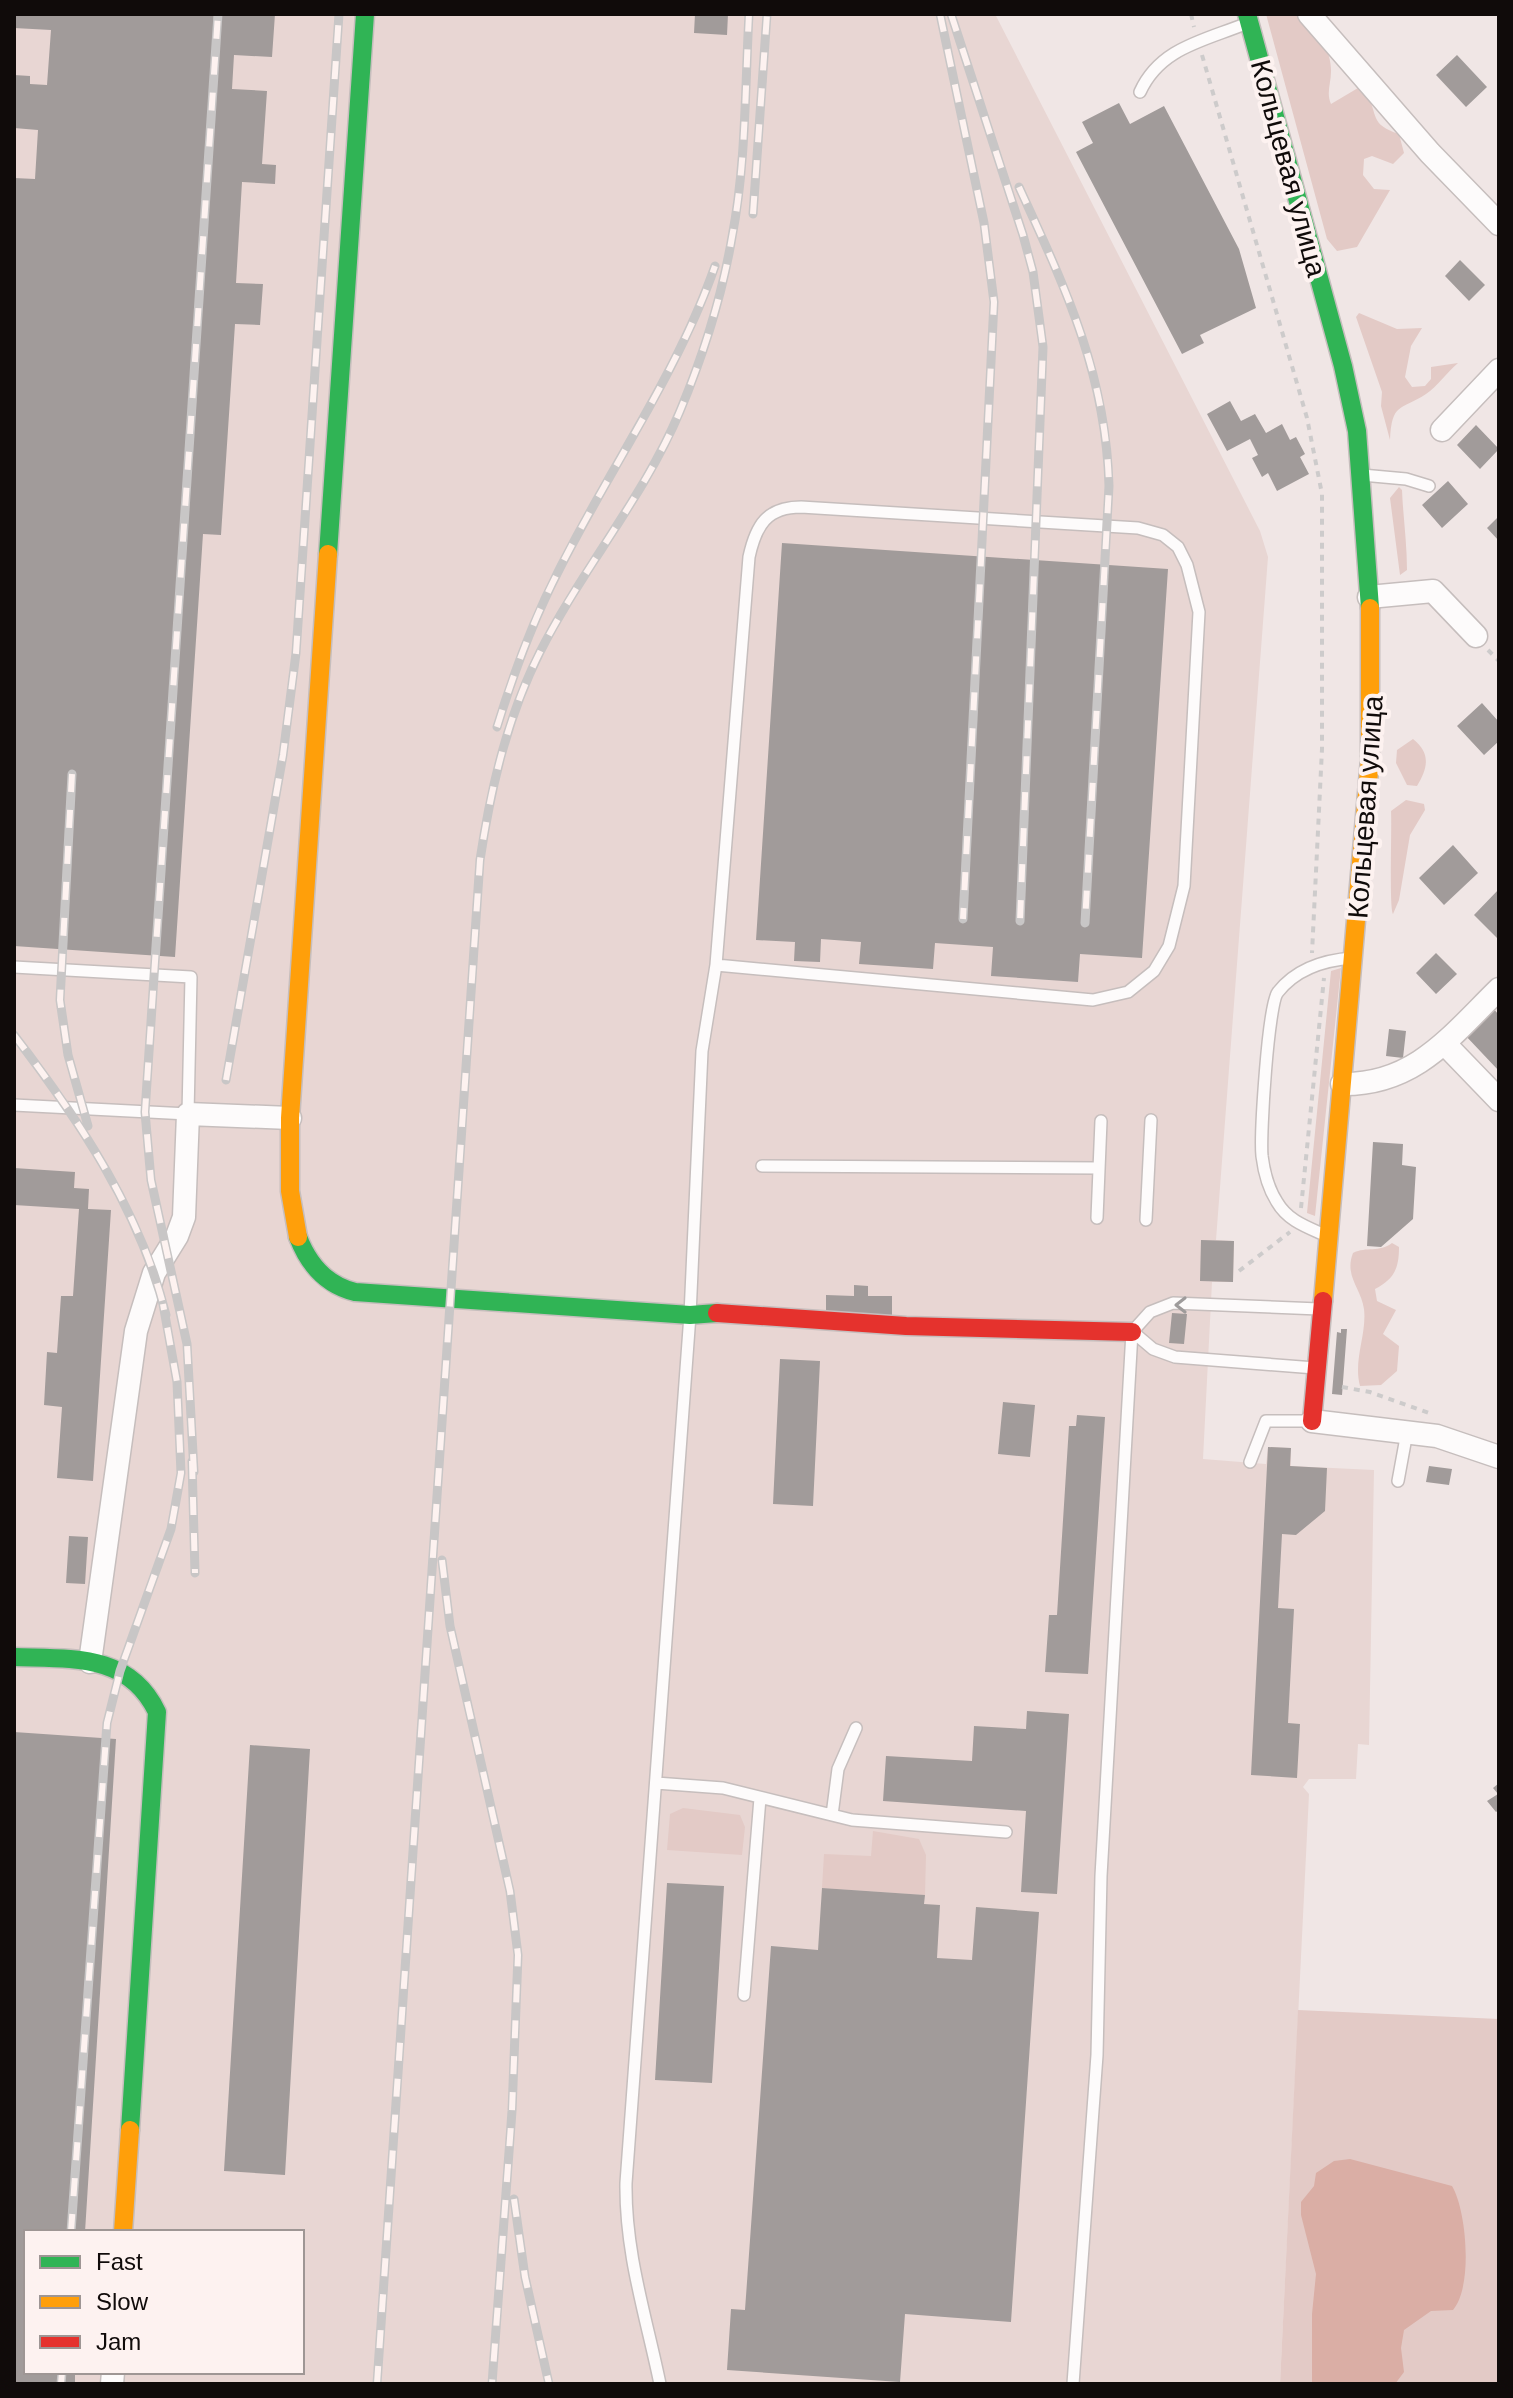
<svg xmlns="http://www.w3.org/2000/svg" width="1513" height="2398" viewBox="0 0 1513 2398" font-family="Helvetica,sans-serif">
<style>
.built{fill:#e8d6d3;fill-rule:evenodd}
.green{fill:#e3cac6}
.water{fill:#daaea5}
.building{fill:#a19b9a}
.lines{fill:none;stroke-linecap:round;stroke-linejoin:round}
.lane-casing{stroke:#c6bebd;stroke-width:14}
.street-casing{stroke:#c6bebd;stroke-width:25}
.fast-casing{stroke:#c6bebd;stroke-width:21}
.slow-casing{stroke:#c6bebd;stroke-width:21}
.jam-casing{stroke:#c6bebd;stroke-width:21}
.path{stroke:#cdcbcb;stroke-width:4;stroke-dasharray:6 6;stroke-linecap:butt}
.lane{stroke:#fdfbfb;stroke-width:11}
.street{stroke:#fdfbfb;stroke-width:22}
.fast{stroke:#30b455;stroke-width:18}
.slow{stroke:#ff9f0a;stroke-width:18}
.jam{stroke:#e5322d;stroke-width:18}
.rail-casing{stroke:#c8c6c6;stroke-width:9}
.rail{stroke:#fdf2f0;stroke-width:6;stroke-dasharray:18;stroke-linecap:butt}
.oneway{stroke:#9e9b9b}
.labels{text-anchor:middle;stroke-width:8;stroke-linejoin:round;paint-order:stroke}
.street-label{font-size:28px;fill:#100b0a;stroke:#fdf2f0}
</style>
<rect width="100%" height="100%" fill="#f0e6e5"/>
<path class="built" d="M 14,14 L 995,14 L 1260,531 L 1268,557 L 1216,1240 L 1234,1241 L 1233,1282 L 1212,1282 L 1203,1459 L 1266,1464 L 1268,1447 L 1291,1448 L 1291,1466 L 1374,1470 L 1369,1745 L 1358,1744 L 1356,1779 L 1309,1779 L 1303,1787 L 1309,1794 L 1280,2384 L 14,2384 ZM 26,2232 L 302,2232 L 302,2372 L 26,2372 Z"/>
<path class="green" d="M 1266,14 L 1317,14 C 1318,37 1332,52 1331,72 C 1331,83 1326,93 1331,104 L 1358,88 L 1366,92 C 1379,116 1369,124 1399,134 L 1404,153 L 1393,164 L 1372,156 L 1364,159 L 1363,175 L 1374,189 L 1390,190 L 1357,247 L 1337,251 L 1327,239 Z
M 1359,313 L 1397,329 L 1422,328 L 1411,346 L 1405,377 L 1412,387 L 1425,386 L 1431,379 L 1431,367 L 1458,363 C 1447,372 1437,387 1426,394 C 1400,411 1392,402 1390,440 L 1381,406 L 1382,392 L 1356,317 Z
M 1399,487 L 1402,490 C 1403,516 1407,543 1407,570 L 1400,575 L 1390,498 Z
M 1413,739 C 1431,753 1428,768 1417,786 L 1407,785 L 1396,763 L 1397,750 Z
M 1406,800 L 1424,804 L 1425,810 L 1410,835 L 1399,900 L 1393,914 C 1389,907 1392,828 1391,811 Z
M 1341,968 L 1315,1216 L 1307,1213 L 1331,971 Z
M 1392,1243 L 1399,1247 C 1399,1269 1394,1279 1375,1289 L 1377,1301 L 1396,1310 L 1383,1334 L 1399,1346 L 1397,1371 L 1381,1385 L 1360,1386 C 1353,1360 1367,1334 1364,1309 C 1361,1288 1344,1276 1353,1253 C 1367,1246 1379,1253 1392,1243 Z
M 683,1808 L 740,1815 L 745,1827 L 742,1855 L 667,1850 L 670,1814 Z
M 873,1831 L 919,1839 L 926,1855 L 925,1895 L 822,1888 L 824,1854 L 871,1856 Z
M 1298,2010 L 1499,2019 L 1499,2384 L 1280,2384 Z"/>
<path class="water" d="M 1350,2159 L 1452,2186 C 1467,2211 1473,2287 1453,2310 L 1431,2311 L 1404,2330 L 1401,2348 L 1404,2372 L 1395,2384 L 1312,2384 L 1312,2314 L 1316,2274 L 1301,2215 L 1301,2202 L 1314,2186 L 1316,2173 L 1334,2161 Z"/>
<path class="building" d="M 14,14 L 275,14 L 272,57 L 234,55 L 232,89 L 267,91 L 262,164 L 276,165 L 275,184 L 242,182 L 236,283 L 263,284 L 260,325 L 235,324 L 221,535 L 203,534 L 175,957 L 14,946 L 14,178 L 35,179 L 38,130 L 14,128 L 14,75 L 30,76 L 30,84 L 47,85 L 51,30 L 14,28 Z
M 695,14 L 728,14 L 727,35 L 694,33 Z
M 1457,55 L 1487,87 L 1466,107 L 1436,75 Z
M 1119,103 L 1130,124 L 1164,106 L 1239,249 L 1256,308 L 1200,335 L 1204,343 L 1182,354 L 1076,152 L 1093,143 L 1082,122 Z
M 1460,260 L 1485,285 L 1469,301 L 1445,276 Z
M 1230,401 L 1241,421 L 1255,414 L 1266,433 L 1282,424 L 1290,440 L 1296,437 L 1305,454 L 1300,457 L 1309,474 L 1277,491 L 1268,473 L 1262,477 L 1252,458 L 1258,455 L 1250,439 L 1227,451 L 1207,414 Z
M 1476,425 L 1499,449 L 1480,469 L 1457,445 Z
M 1448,481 L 1468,504 L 1442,528 L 1422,505 Z
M 1499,516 L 1499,541 L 1487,528 Z
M 782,543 L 1168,569 L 1142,958 L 1080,954 L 1078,982 L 991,976 L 993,947 L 935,943 L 933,969 L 859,964 L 861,942 L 821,939 L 820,962 L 794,961 L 795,942 L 756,940 Z
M 1482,703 L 1499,722 L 1499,741 L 1484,755 L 1457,726 Z
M 1453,845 L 1478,873 L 1444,905 L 1419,878 Z
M 1499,889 L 1499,940 L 1474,915 Z
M 1436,953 L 1457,974 L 1436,994 L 1416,973 Z
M 1491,1006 L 1499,1015 L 1499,1071 L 1464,1034 Z
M 1389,1029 L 1406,1031 L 1403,1058 L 1386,1056 Z
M 1373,1142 L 1403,1144 L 1402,1165 L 1416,1167 L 1413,1219 L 1381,1247 L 1367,1246 Z
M 14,1168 L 75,1172 L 74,1188 L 89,1189 L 88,1209 L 111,1210 L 93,1481 L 57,1478 L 62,1407 L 44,1405 L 47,1352 L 57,1353 L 61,1296 L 73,1296 L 79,1209 L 14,1205 Z
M 1201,1240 L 1234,1241 L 1233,1282 L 1200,1281 Z
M 854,1285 L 868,1286 L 868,1296 L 892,1296 L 892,1316 L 826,1314 L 826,1295 L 854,1296 Z
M 1172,1313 L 1187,1314 L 1184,1344 L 1169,1343 Z
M 1341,1329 L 1347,1329 L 1342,1395 L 1332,1394 L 1337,1332 L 1341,1333 Z
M 780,1359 L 820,1361 L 813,1506 L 773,1504 Z
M 1003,1402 L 1035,1405 L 1030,1457 L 998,1454 Z
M 1077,1415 L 1105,1417 L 1088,1674 L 1045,1672 L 1049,1615 L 1057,1615 L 1069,1426 L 1076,1426 Z
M 1268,1447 L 1291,1448 L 1290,1466 L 1327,1468 L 1325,1511 L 1296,1535 L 1282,1534 L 1278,1608 L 1294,1609 L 1288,1723 L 1300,1724 L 1297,1778 L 1251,1775 Z
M 1429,1466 L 1452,1469 L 1449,1485 L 1426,1482 Z
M 69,1536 L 88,1537 L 85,1584 L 66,1583 Z
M 1027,1711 L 1069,1714 L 1057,1894 L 1021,1892 L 1026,1811 L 883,1801 L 886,1756 L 972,1761 L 974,1726 L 1026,1729 Z
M 14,1732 L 116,1739 L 85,2232 L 26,2232 L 26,2372 L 75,2372 L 75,2384 L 14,2384 Z
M 250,1745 L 310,1749 L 285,2175 L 224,2171 Z
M 1499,1783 L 1499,1810 L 1496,1812 L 1487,1801 L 1498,1794 L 1493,1788 Z
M 667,1883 L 724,1886 L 712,2083 L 655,2080 Z
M 822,1888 L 925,1895 L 924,1904 L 940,1905 L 937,1958 L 972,1960 L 976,1907 L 1039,1912 L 1011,2322 L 905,2314 L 900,2382 L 727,2370 L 731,2309 L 745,2310 L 771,1946 L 818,1950 Z"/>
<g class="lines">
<defs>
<path id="lane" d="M 1140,92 C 1160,48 1203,41 1245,24
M 1362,475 L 1406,479 L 1429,486
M 14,967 L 191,977 L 188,1114 L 14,1105
M 762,1166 L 1099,1168
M 1097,1218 L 1101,1121
M 1146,1220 L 1151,1120
M 1327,1236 C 1307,1227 1288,1221 1277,1202 C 1268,1188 1264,1172 1262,1156 C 1260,1136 1268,1003 1278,992 C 1297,968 1324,960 1353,958
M 1133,1332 L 1153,1349 L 1175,1357 L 1315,1368
M 1250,1462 L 1266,1421 L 1311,1421
M 1398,1481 L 1407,1432
M 656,1783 L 723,1788 L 852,1820 L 1006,1832
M 832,1815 L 838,1769 L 856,1728
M 744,1995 L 760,1798
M 660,2384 C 646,2316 625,2253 626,2183 L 690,1315 L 702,1051 L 716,965 L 1093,1000 L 1128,992 L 1154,971 L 1169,946 L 1184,886 L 1199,612 L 1187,565 L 1178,547 L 1163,535 L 1138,528 L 801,507 C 767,507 756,525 749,557 L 716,965
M 1073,2384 L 1097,2055 L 1101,1876 L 1132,1332 L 1150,1312 L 1173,1303 L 1319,1309"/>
<path id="street" d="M 1309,14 L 1430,153 L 1499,224
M 1442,430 L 1499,370
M 1369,597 L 1433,591 L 1476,636
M 1444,1043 L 1499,1100
M 1342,1084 C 1415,1085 1451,1036 1499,989
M 1312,1421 L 1437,1436 L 1499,1457
M 90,1662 L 136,1331 L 154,1273 L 177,1236 L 184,1217 L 188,1114 L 290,1118
M 112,2384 L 113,2372"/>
<path id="fast" d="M 1247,14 L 1343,366 L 1357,431 L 1370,608
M 328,554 L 365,14
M 298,1237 C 308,1263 326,1285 355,1292 L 690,1315 L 717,1313
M 14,1657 C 71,1659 129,1653 157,1712 L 130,2130"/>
<path id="slow" d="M 298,1237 L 290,1191 L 290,1118 L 328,554
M 1323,1301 L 1370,759 L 1370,608
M 123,2232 L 130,2130"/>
<path id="jam" d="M 717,1313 L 906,1326 L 1132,1332
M 1312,1421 L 1323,1301"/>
</defs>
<use href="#lane" class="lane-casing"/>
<use href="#street" class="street-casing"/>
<use href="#fast" class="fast-casing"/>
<use href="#slow" class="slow-casing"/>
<use href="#jam" class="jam-casing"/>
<path class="path" d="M 1191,14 L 1194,27
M 1202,55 L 1307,418 L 1322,494 L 1322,749 L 1312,953
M 1488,650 L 1499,661
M 1301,1208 L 1324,978
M 1239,1271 L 1290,1232
M 1342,1387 L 1370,1392 L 1432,1414"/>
<use href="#lane" class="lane"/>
<use href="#street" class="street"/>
<use href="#fast" class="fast"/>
<use href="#slow" class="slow"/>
<use href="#jam" class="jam"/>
<defs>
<path id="rail" d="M 940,14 L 984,223 L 994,302 L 963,919
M 951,14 L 1023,235 L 1033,272 L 1043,347 L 1020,921
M 1019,187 C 1065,287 1106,373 1109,486 L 1085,923
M 753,214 L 767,14
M 497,727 C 513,675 532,623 557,574 C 608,471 677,375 715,266
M 72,774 L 60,1000 L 68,1055 L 88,1126
M 14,1035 C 79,1120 140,1210 166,1315
M 226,1080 L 283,755 L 296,653 L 339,14
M 192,1461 L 195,1573
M 194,1472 L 187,1344 L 151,1180 L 145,1112 L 218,14
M 442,1560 L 450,1626 L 510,1891 L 518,1955 L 512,2111 L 492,2384
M 514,2199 L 525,2277 L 549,2384
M 71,2232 L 107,1723 L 120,1671 L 171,1529 L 181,1473 L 177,1382 L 163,1304
M 61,2384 L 62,2372
M 377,2384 L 480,860 C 491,787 507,718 540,652 C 582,569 644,497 680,411 C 703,356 722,296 732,237 C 746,165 745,88 749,14"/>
</defs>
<use href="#rail" class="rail-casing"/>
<use href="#rail" class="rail"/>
</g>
<defs><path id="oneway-chevron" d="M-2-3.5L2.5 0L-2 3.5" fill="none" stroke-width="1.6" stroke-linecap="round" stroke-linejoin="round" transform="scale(2)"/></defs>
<use class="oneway" href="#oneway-chevron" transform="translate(1181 1305) rotate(-180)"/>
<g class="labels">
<g class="street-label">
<text transform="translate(1289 168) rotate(75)" y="10">Кольцевая улица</text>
<text transform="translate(1365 807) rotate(-86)" y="10">Кольцевая улица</text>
</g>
</g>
<rect width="1513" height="2398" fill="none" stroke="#100b0a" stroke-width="32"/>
<rect x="24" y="2230" width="280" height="144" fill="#fdf2f0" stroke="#9e9694" stroke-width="2"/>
<rect x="40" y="2256" width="40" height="12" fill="#30b455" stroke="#9e9694" stroke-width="2"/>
<text x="96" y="2270" font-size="24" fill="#100b0a">Fast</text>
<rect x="40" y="2296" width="40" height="12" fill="#ff9f0a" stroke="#9e9694" stroke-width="2"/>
<text x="96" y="2310" font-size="24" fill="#100b0a">Slow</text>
<rect x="40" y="2336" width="40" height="12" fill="#e5322d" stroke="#9e9694" stroke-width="2"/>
<text x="96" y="2350" font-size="24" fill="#100b0a">Jam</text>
</svg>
